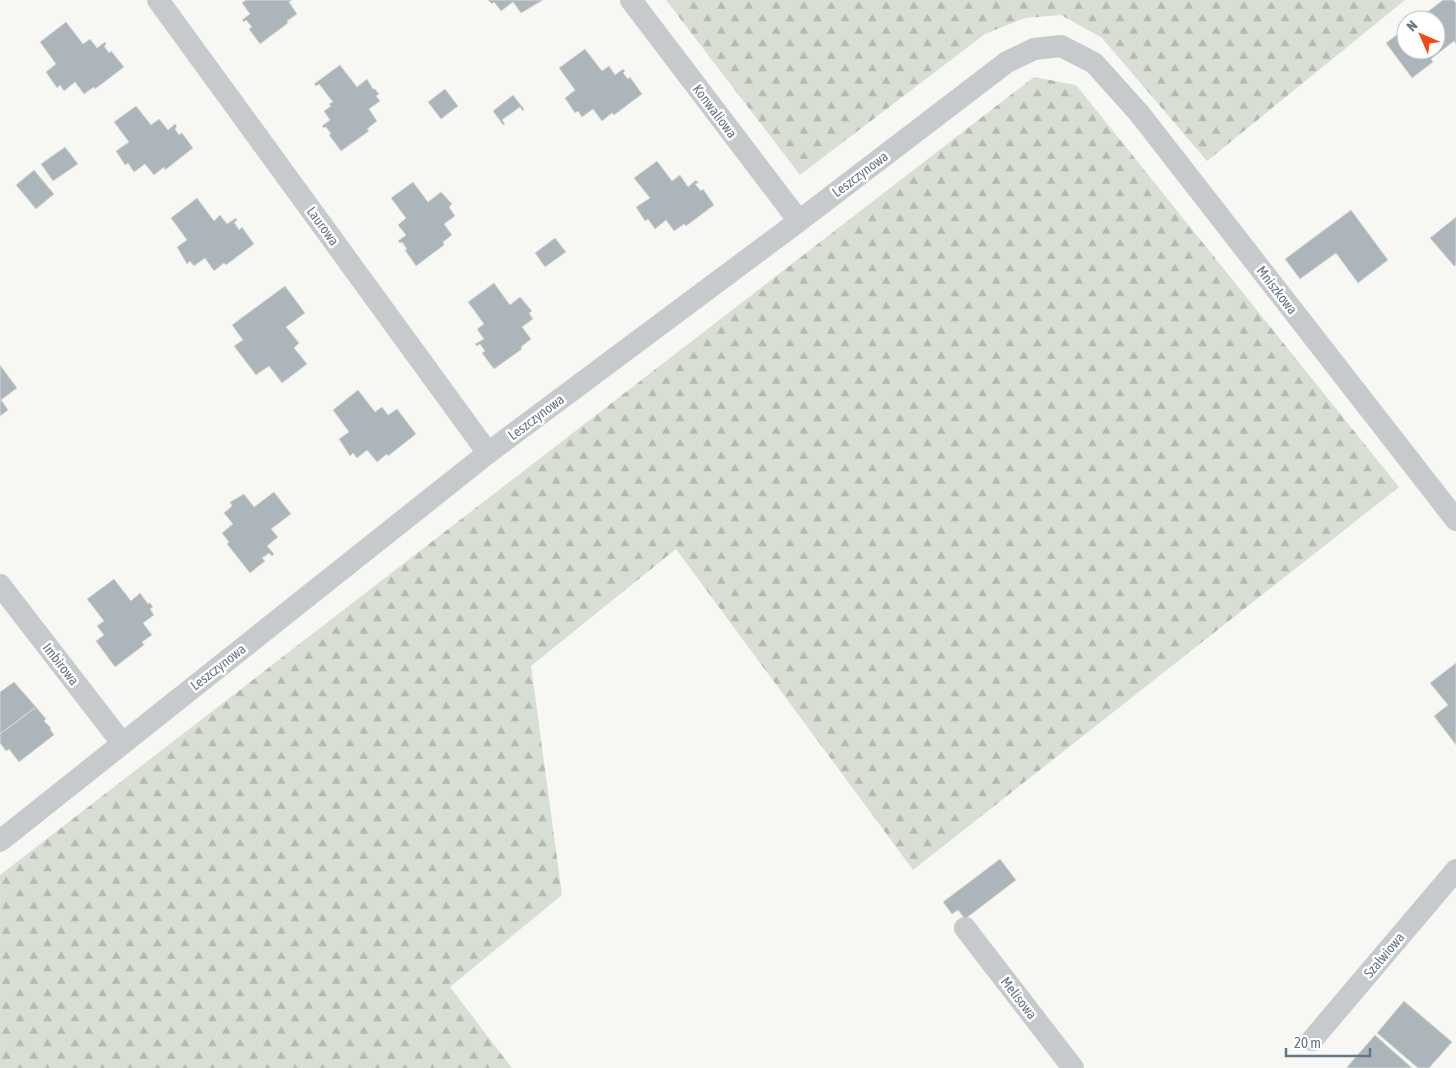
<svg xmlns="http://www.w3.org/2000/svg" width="1456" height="1068" viewBox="0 0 1456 1068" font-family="'Asap Condensed',sans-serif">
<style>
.forest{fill:url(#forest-firs)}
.building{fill:#acb5ba;stroke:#d8d8d5}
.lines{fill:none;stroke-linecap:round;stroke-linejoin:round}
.minor{stroke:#c6cacd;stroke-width:22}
.labels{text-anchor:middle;stroke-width:5;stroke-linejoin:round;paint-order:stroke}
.street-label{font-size:14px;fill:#637786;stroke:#fff}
</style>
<defs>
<pattern id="forest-firs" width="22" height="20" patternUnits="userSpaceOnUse" patternTransform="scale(1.25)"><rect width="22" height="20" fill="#d7dfd4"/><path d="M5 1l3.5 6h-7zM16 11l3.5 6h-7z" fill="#b2bab2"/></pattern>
</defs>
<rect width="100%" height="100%" fill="#f7f7f3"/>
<path class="forest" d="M 666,0 L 1405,0 L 1207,161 L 1102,38 L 1061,15 L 1025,18 L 985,34 L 800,175 Z
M 1034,77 L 1076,85 L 1399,487 L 913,870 L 676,549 L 531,666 L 562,895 L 450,987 L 512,1068 L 0,1068 L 0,875 Z"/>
<path class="building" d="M 246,0 L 292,0 L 289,2 L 297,14 L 287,21 L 288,23 L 260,44 L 249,29 L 252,27 L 246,20 L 244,22 L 242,20 L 250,14 L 242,3 Z
M 488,0 L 543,0 L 521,13 L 513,2 L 501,11 L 494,2 L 492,4 Z
M 1443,0 L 1453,0 L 1456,3 L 1456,44 L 1454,41 L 1431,59 L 1433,62 L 1412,78 L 1386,43 L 1406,28 L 1406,50 L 1436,50 L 1436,20 L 1417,20 Z
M 66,22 L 83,44 L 90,39 L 97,48 L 105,42 L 106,45 L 104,46 L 109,53 L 111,51 L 124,67 L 95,89 L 94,87 L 84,94 L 75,82 L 64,91 L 60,85 L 57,88 L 46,72 L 56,64 L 40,42 Z
M 585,49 L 602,71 L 609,66 L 615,75 L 623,69 L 625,71 L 623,73 L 628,79 L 630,77 L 642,94 L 614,115 L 612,113 L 602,121 L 593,109 L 582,117 L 578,111 L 575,113 L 565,98 L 575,90 L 559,68 Z
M 340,65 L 357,87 L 367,79 L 373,89 L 375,89 L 379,94 L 376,96 L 380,101 L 369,109 L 377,121 L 367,129 L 369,131 L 341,151 L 329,135 L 331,134 L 326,127 L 324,128 L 322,126 L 330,120 L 324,111 L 331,106 L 329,104 L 333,102 L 319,84 L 316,86 L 314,84 Z
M 445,89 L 458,106 L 441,119 L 428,102 Z
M 513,95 L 524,109 L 523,111 L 520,107 L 502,120 L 505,124 L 503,125 L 493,111 Z
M 136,106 L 151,125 L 159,119 L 168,130 L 175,124 L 177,126 L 175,129 L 179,135 L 182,133 L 193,148 L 165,170 L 164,167 L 154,175 L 145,164 L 134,172 L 128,163 L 125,165 L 116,151 L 129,142 L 114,122 Z
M 65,147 L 78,164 L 53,181 L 41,164 Z
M 657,161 L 672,181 L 680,175 L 688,187 L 696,180 L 698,183 L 695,184 L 701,191 L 703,189 L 714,205 L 686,226 L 684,224 L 674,231 L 666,220 L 655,229 L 648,219 L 645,221 L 636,207 L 650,198 L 634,178 Z
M 34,170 L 54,194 L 36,209 L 16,185 Z
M 413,182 L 428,202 L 441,192 L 452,204 L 449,207 L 455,216 L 444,224 L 452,235 L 443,242 L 444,245 L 416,266 L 405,250 L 407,249 L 402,242 L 400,243 L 398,241 L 406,235 L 398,225 L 406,218 L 391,198 Z
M 197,198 L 214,221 L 220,215 L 227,224 L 236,218 L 237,221 L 234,222 L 239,230 L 242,227 L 254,244 L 226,265 L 224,263 L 214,271 L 205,258 L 194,266 L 190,261 L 187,264 L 177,247 L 187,240 L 171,218 Z
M 1351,210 L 1388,260 L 1358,283 L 1336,253 L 1300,279 L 1285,259 Z
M 1456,217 L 1456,265 L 1454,266 L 1430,238 Z
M 555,238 L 566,252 L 545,267 L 535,253 Z
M 494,283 L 510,305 L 520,297 L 532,311 L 529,313 L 533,319 L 522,327 L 531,339 L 521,347 L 522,349 L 494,369 L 482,353 L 485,351 L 480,344 L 477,346 L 475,344 L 484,339 L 477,329 L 484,324 L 468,302 Z
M 285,286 L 305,313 L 286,327 L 299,343 L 294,348 L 307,364 L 282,383 L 269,366 L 256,375 L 234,346 L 243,340 L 232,325 Z
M 0,365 L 17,388 L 1,400 L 8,410 L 0,416 Z
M 358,390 L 375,412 L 382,407 L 388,415 L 397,409 L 416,434 L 388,456 L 387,454 L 377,462 L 367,450 L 357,458 L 353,453 L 350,456 L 339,439 L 349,432 L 333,410 Z
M 274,492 L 291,514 L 271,529 L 278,537 L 267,546 L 274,554 L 272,556 L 269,553 L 262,558 L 265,561 L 250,573 L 227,544 L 229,542 L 222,533 L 233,524 L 224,513 L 232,506 L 230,502 L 244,494 L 254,507 Z
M 114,579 L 131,601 L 140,593 L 148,604 L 150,603 L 153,607 L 150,609 L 154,615 L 143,623 L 152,635 L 142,642 L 144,645 L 115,667 L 96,641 L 104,635 L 97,626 L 104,621 L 87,599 Z
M 1456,663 L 1456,745 L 1434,716 L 1448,705 L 1430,683 Z
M 14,682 L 36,707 L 0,734 L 0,692 Z
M 36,707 L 46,719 L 44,721 L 51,728 L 50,729 L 54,735 L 19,762 L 9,749 L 6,751 L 0,743 L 0,734 Z
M 1000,859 L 1016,880 L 965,919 L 958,910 L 952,914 L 943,902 Z
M 1404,1001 L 1452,1042 L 1429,1068 L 1418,1068 L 1377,1033 Z
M 1375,1035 L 1412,1068 L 1349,1068 L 1347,1067 Z"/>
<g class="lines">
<path class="minor" d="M 158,0 L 488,453
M 631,0 L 799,221
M 0,585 L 122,743
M 0,841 L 488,453 L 799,221 L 1007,62 L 1034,49 L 1061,46 L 1094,63 L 1139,113 L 1456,520
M 965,928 L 1073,1068
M 1312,1040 L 1456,870"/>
</g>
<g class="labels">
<g class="street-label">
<text transform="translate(715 111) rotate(53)" y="5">Konwaliowa</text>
<text transform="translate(860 174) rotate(-37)" y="5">Leszczynowa</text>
<text transform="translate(323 226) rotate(54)" y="5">Laurowa</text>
<text transform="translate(1277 290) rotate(52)" y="5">Mniszkowa</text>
<text transform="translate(536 417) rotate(-37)" y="5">Leszczynowa</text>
<text transform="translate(61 664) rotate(52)" y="5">Imbirowa</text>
<text transform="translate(218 667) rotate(-38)" y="5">Leszczynowa</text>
<text transform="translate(1384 955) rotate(-50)" y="5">Szałwiowa</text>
<text transform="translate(1019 998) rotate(52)" y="5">Melisowa</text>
</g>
</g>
<g transform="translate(1421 35) rotate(315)"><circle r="24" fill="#ffffff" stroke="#c1c9cf"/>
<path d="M0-4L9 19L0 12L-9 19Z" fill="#ef4a1a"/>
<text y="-8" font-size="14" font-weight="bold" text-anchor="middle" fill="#637786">N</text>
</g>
<path d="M1286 1048v8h84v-8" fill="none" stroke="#637786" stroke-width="2.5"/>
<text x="1294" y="1048" font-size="15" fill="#637786" stroke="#ffffff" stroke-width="4" paint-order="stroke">20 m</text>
</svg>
